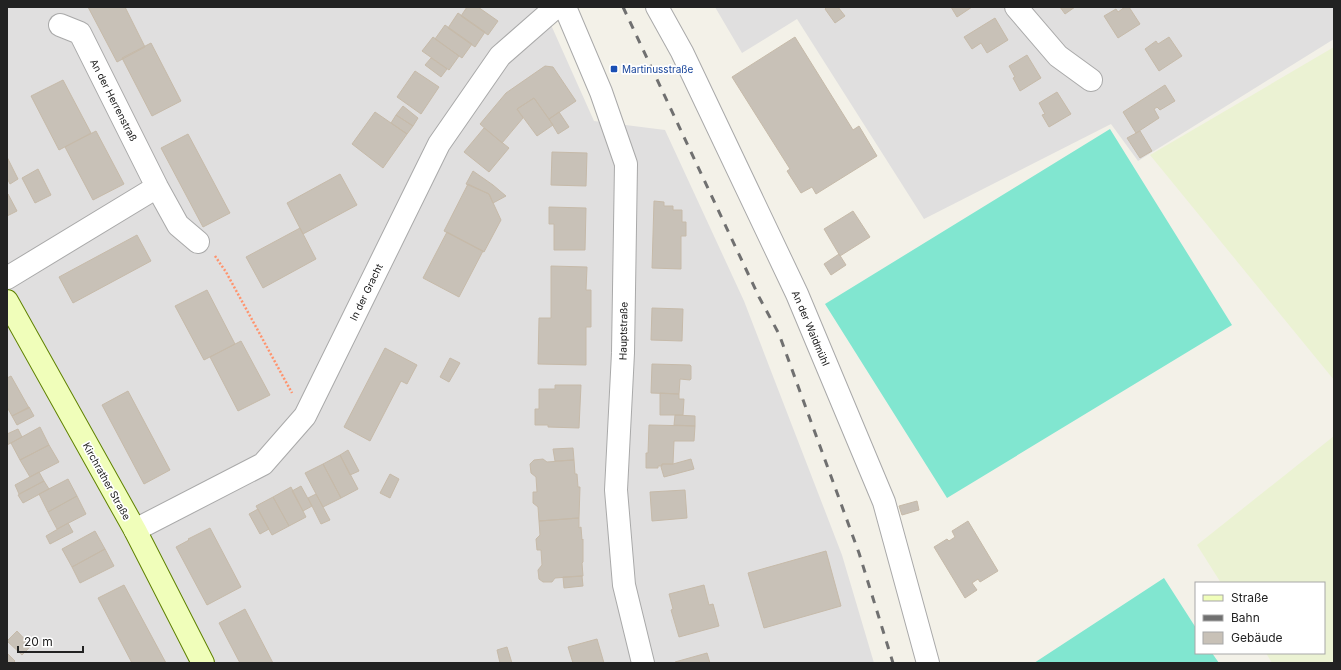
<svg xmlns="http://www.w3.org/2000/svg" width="1341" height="670" viewBox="0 0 1341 670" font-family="Inter,sans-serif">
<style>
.residential{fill:#e0dfdf}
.farmland{fill:#ebf2d3}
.pitch{fill:#81e6d0}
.building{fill:#c8c1b7;stroke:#c6baa9}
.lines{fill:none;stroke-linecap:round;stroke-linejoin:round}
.minor-casing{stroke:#a9a9a9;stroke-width:24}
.secondary-casing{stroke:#5f8200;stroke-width:24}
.path{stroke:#ff936d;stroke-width:2.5;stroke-dasharray:2 2;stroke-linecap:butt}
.minor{stroke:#fff;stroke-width:22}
.secondary{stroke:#f0feba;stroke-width:22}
.rail{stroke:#707070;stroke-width:3;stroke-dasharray:8 8;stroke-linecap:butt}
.transit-dot{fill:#1a4fb4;stroke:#fff;stroke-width:1.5}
.labels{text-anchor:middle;stroke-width:3.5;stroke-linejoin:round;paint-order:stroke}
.transit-label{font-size:10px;fill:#164399;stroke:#fff;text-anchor:start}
.street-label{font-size:10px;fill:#222;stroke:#fff}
</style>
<rect width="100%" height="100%" fill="#f3f1e8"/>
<path class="residential" d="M 7,7 L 543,7 L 594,121 L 665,130 L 744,301 L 842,555 L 874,663 L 7,663 Z
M 715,7 L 1334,7 L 1334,39 L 1138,161 L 1111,124 L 924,219 L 797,19 L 742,53 Z"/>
<path class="farmland" d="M 1334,47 L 1334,380 L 1150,155 Z
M 1334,436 L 1334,663 L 1272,663 L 1266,653 L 1324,653 L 1324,583 L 1221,583 L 1197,545 Z"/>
<path class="pitch" d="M 1110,129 L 1232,325 L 947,498 L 825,304 Z
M 1164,578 L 1196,628 L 1196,653 L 1212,653 L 1219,663 L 1034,663 Z"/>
<path class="building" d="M 88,7 L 125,7 L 145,47 L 117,62 Z
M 467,7 L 478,7 L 498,21 L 488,35 L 461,16 Z
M 827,7 L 838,7 L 845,16 L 835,23 L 825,9 Z
M 951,7 L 972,7 L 957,17 Z
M 1060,7 L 1075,7 L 1065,14 Z
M 1125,7 L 1129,7 L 1140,24 L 1118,38 L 1104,16 L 1116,9 L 1118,12 Z
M 458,13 L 485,32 L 475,47 L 448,28 Z
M 995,18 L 1008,40 L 987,53 L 981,43 L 972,49 L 964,37 Z
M 445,25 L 472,44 L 462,58 L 435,39 Z
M 433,37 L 459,56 L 449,70 L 422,51 Z
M 795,37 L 853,130 L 859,126 L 877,156 L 816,194 L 812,187 L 801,193 L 787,171 L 790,169 L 732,77 Z
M 1169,37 L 1182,56 L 1159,71 L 1145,49 L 1156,41 L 1158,44 Z
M 151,43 L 181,101 L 152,116 L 122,58 Z
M 1027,55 L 1041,78 L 1020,91 L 1013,78 L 1015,77 L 1009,66 Z
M 431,58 L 447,69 L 441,77 L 425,65 Z
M 545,66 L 553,67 L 576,101 L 549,119 L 534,98 L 517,109 L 523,118 L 502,143 L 480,124 L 506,93 Z
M 415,71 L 439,87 L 421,114 L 397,97 Z
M 63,80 L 91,133 L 59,150 L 31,96 Z
M 1165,85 L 1175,101 L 1160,110 L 1157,107 L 1154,109 L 1159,118 L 1136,133 L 1123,112 Z
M 1057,92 L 1071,114 L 1049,127 L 1042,115 L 1045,114 L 1039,103 Z
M 534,98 L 553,125 L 537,136 L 517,109 Z
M 403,106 L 418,118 L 413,126 L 396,115 Z
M 375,112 L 407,134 L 383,168 L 352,144 Z
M 559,112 L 569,127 L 558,134 L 549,119 Z
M 396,115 L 413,126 L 407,134 L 391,123 Z
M 484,128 L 509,148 L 489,172 L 464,152 Z
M 96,131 L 124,184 L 93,200 L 65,147 Z
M 1140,131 L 1152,151 L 1140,158 L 1127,138 Z
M 188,134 L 230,213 L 203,227 L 161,148 Z
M 552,152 L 587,153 L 586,186 L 551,185 Z
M 7,157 L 18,179 L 10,184 L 7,178 Z
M 38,169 L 51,195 L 35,203 L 22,178 Z
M 473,171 L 493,185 L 506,196 L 493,203 L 489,194 L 466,184 Z
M 340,174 L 357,205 L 303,234 L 287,203 Z
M 468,184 L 489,194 L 501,220 L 484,252 L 444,231 Z
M 8,194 L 17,211 L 7,216 L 7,195 Z
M 654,201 L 664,202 L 664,206 L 673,206 L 673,210 L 682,210 L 682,222 L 686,222 L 686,236 L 681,236 L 681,269 L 652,268 Z
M 549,207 L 586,208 L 585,250 L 554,250 L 554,224 L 549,224 Z
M 853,211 L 870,237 L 840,256 L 824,229 Z
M 300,228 L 316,259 L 263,288 L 246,257 Z
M 447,232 L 483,251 L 459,297 L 423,278 Z
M 137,235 L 151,261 L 73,303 L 59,277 Z
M 839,254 L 846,265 L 831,275 L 824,264 Z
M 551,266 L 587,267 L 586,290 L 591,290 L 591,327 L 586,327 L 586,365 L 538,364 L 539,318 L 551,318 Z
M 207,290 L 235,344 L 204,360 L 175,306 Z
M 652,308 L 683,309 L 682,341 L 651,340 Z
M 241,341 L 270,395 L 238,411 L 210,357 Z
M 385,348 L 417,365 L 407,384 L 401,381 L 370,441 L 344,427 Z
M 450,358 L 460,363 L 449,382 L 440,377 Z
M 652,364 L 690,365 L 691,366 L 691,379 L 690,380 L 680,379 L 679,394 L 651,393 Z
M 11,376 L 29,408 L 12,416 L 7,407 L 7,378 Z
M 555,385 L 581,385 L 579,428 L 548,427 L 548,425 L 535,425 L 535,409 L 539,409 L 539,389 L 555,389 Z
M 128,391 L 170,470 L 144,484 L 102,405 Z
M 660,393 L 679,394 L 679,399 L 684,399 L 683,415 L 660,415 Z
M 29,407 L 34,416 L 17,425 L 12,416 Z
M 675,415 L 695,416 L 695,426 L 674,425 Z
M 649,425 L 695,426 L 694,441 L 674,441 L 673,464 L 662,464 L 662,466 L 658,466 L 658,468 L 646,468 L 646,453 L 648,453 Z
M 40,427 L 49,445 L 20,460 L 11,443 Z
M 18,429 L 22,437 L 7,445 L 7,434 Z
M 49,445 L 59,462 L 30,477 L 20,460 Z
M 573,448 L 574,460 L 555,461 L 553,449 Z
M 348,450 L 359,471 L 350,475 L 340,455 Z
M 340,455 L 358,489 L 341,498 L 323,464 Z
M 543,459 L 547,462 L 574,460 L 575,474 L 577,474 L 578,487 L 580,487 L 579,518 L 539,521 L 538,507 L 533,503 L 533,492 L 537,492 L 536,477 L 531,473 L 530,464 L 534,460 Z
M 691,459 L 694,469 L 664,477 L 661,467 L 662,464 L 673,464 Z
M 323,464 L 341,498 L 323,507 L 305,473 Z
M 39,472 L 44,481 L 19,494 L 15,485 Z
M 390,474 L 399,479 L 390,498 L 380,493 Z
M 68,479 L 77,496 L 48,512 L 39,494 Z
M 44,481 L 49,489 L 23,503 L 18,495 Z
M 301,486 L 312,506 L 303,511 L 292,491 Z
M 291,487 L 306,517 L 289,526 L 273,497 Z
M 685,490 L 687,518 L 652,521 L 650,492 Z
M 316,494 L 330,520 L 321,524 L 308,498 Z
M 77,496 L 86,514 L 57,529 L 48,512 Z
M 273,497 L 289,526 L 272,535 L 256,506 Z
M 917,501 L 919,510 L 902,515 L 899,506 Z
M 258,509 L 269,529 L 260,534 L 249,514 Z
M 579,518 L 579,528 L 581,527 L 582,540 L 583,539 L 583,562 L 582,563 L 583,576 L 555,578 L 552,582 L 543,582 L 539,579 L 538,570 L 542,565 L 541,550 L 537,550 L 536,539 L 540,535 L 539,521 Z
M 968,521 L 998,571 L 980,582 L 978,579 L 972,583 L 977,590 L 965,598 L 934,547 L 947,539 L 949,541 L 955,537 L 952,531 Z
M 68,523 L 73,532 L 50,544 L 46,536 Z
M 210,528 L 241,587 L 207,605 L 176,547 L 189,540 L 188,539 Z
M 95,531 L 105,549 L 72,567 L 62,549 Z
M 105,549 L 114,566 L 80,583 L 72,567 Z
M 826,551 L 841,606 L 764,628 L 748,573 Z
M 582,576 L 583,586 L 564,588 L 563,577 Z
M 124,585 L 166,663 L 132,663 L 98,598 Z
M 704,585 L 709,605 L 713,604 L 719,626 L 679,637 L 671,610 L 673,609 L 669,594 Z
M 245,609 L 273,663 L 240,663 L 219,623 Z
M 17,631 L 31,646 L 22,655 L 7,641 Z
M 597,639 L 604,663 L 573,663 L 568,647 Z
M 507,647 L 512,663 L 500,663 L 497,650 Z
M 7,653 L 15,661 L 13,663 L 7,663 Z
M 707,653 L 710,663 L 676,663 L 675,662 Z"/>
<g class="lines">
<defs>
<path id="minor" d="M 565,7 L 601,92 L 626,164 L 623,353 L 616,490 L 624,585 L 643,663
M 657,7 L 682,52 L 797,294 L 884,502 L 928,663
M 1016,7 L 1058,56 L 1091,80
M 60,25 L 80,33 L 157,187 L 178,225 L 198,242
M 7,278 L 157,187
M 135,530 L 263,464 L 305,416 L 439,144 L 500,56 L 556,7"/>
<path id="secondary" d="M 7,301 L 135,530 L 203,663"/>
</defs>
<use href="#minor" class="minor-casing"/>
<use href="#secondary" class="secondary-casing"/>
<path class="path" d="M 215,256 L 226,272 L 292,393"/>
<use href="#minor" class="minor"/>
<use href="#secondary" class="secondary"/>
<path class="rail" d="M 623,7 L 759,297 L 779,334 L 859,553 L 893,663"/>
</g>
<rect class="transit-dot" x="610" y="65" width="8" height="8" rx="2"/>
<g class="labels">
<g class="transit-label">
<text x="622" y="73">Martinusstraße</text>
</g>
<g class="street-label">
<text transform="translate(114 100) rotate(63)" y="4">An der Herrenstraß</text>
<text transform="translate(366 292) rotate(-64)" y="4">In der Gracht</text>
<text transform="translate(811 328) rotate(67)" y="4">An der Waidmühl</text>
<text transform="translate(623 331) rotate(-89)" y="4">Hauptstraße</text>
<text transform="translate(107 481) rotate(61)" y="4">Kirchrather Straße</text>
</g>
</g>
<rect width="1341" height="670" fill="none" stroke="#222222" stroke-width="16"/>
<rect x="1195" y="582" width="130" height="72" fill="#ffffff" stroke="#a7a7a7"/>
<rect x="1203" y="595" width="20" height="6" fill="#f0feba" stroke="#a7a7a7"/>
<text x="1231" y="602" font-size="12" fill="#222222">Straße</text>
<rect x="1203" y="615" width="20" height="6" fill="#707070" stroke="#a7a7a7"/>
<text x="1231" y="622" font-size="12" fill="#222222">Bahn</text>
<rect x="1203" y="632" width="20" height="12" fill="#c8c1b7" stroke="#a7a7a7"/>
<text x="1231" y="642" font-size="12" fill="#222222">Gebäude</text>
<path d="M18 646v6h65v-6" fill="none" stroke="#222222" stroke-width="2"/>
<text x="24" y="646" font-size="12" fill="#222222" stroke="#ffffff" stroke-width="3" paint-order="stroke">20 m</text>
</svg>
